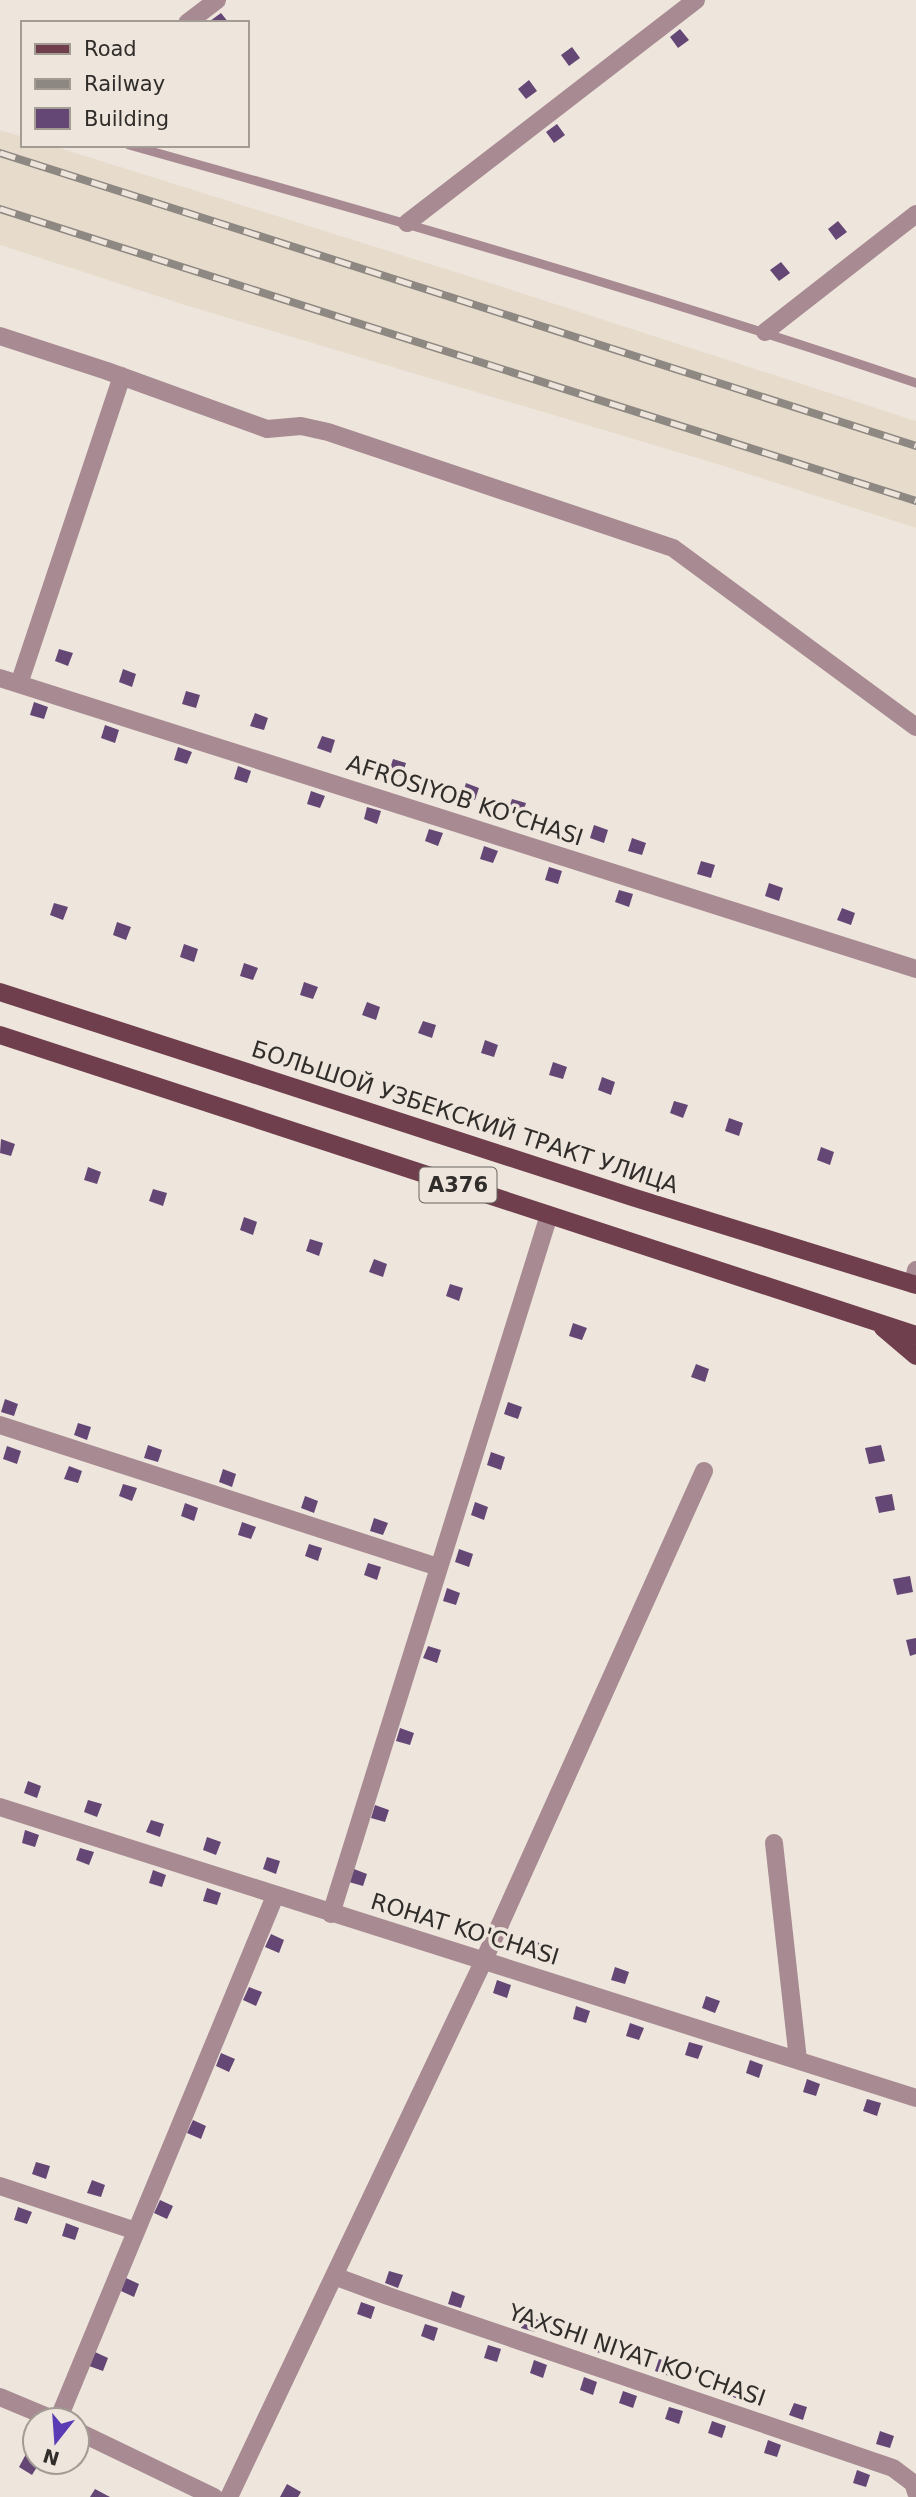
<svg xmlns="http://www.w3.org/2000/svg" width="916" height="2497" viewBox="0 0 916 2497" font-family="'DejaVu Sans',sans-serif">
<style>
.built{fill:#e7dccc}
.building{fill:#654775}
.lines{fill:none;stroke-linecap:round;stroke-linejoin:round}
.service{stroke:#a88b92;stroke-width:9}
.minor{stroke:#a88b92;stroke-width:18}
.primary{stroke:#703f4d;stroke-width:18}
.rail-casing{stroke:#8e8882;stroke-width:8}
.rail{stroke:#eee6dd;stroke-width:5;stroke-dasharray:16;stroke-linecap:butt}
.labels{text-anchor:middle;stroke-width:7;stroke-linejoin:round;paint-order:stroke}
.shield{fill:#eee6dd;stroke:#696460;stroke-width:2}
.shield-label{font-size:21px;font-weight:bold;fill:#302d2a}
.street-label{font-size:23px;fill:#302d2a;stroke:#eee6dd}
</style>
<rect width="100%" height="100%" fill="#eee6dd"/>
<path class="built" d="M 0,130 L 23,137 L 23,145 L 50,145 L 478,279 L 916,421 L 916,528 L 717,464 L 185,305 L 0,245 Z"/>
<path class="building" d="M 221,13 L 229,23 L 211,23 L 210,21 Z
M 680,29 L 689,40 L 678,48 L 670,37 Z
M 572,47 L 580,58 L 569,66 L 561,55 Z
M 529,80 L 537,91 L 526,99 L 518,89 Z
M 557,124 L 565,135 L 554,143 L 546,132 Z
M 838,221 L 847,232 L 836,240 L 828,229 Z
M 781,262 L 790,273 L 779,281 L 770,270 Z
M 59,649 L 73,653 L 68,666 L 55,661 Z
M 123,669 L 136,674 L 132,687 L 119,682 Z
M 186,691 L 200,695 L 196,708 L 182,704 Z
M 34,702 L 48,707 L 44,719 L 30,715 Z
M 255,713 L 268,718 L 264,730 L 250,726 Z
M 105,725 L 119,730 L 115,743 L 101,738 Z
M 322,736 L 335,740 L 331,753 L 317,748 Z
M 178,747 L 192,752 L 187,764 L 174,760 Z
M 393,759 L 406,763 L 402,776 L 389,772 Z
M 238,766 L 251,771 L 247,783 L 234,779 Z
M 466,783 L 479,788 L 475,800 L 462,796 Z
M 311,791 L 325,796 L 320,808 L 307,804 Z
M 512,799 L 526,803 L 522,816 L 508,811 Z
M 367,807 L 381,811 L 377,824 L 364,819 Z
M 594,825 L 608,830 L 604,843 L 590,838 Z
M 429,829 L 443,833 L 438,846 L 425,841 Z
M 632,838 L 646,843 L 642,855 L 628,851 Z
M 484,846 L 498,851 L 493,863 L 480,859 Z
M 701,861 L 715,865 L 711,878 L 697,874 Z
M 549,867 L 562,871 L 558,884 L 545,880 Z
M 769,883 L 783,888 L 779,901 L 765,896 Z
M 619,890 L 633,894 L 629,907 L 615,902 Z
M 54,903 L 68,907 L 63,920 L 50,915 Z
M 842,908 L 855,913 L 851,925 L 837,920 Z
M 117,922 L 131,927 L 126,940 L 113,935 Z
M 184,944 L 198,949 L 194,962 L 180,957 Z
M 244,963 L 258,968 L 253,980 L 240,976 Z
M 304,982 L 318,987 L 313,999 L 300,995 Z
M 367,1002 L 380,1007 L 376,1020 L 362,1015 Z
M 423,1021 L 436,1025 L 432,1038 L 418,1033 Z
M 485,1040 L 498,1045 L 494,1057 L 481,1053 Z
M 553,1062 L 567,1067 L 563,1079 L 549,1075 Z
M 602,1077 L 615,1082 L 611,1095 L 598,1090 Z
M 674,1101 L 688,1105 L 683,1118 L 670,1113 Z
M 729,1118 L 743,1123 L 739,1136 L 725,1131 Z
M 1,1139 L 15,1144 L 11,1156 L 0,1153 Z
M 821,1147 L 834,1152 L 830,1165 L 817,1160 Z
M 88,1167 L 101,1172 L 97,1184 L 84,1180 Z
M 153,1189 L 167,1193 L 163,1206 L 149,1201 Z
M 244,1217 L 257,1222 L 253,1235 L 240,1230 Z
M 310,1239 L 323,1243 L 319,1256 L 306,1251 Z
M 374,1259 L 387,1264 L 383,1277 L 369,1272 Z
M 450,1284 L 463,1288 L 459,1301 L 446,1296 Z
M 573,1323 L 587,1328 L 582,1340 L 569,1336 Z
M 696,1364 L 709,1369 L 705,1382 L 691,1377 Z
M 5,1399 L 18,1404 L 14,1416 L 1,1412 Z
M 508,1402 L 522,1407 L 518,1419 L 504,1414 Z
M 78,1423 L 91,1427 L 87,1440 L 74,1435 Z
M 148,1445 L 162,1450 L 158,1462 L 144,1458 Z
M 881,1445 L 885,1461 L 869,1464 L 865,1448 Z
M 7,1446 L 21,1451 L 17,1464 L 3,1459 Z
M 491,1452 L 505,1457 L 501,1470 L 487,1465 Z
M 69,1466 L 82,1471 L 78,1483 L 64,1479 Z
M 223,1469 L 236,1474 L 232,1487 L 219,1482 Z
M 123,1484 L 137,1488 L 132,1501 L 119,1496 Z
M 892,1494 L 895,1510 L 879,1513 L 875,1497 Z
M 305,1496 L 318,1501 L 314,1513 L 301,1508 Z
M 475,1502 L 488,1507 L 484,1520 L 471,1515 Z
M 185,1503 L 198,1508 L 194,1521 L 181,1516 Z
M 374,1518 L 388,1523 L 383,1535 L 370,1531 Z
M 242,1522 L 256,1527 L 251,1539 L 238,1535 Z
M 309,1544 L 322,1548 L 318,1561 L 305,1556 Z
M 459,1549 L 473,1554 L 469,1567 L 455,1562 Z
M 368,1563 L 381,1567 L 377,1580 L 364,1575 Z
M 910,1576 L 913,1592 L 897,1595 L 893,1579 Z
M 447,1588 L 460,1593 L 456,1605 L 443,1601 Z
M 916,1638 L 916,1654 L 910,1656 L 906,1640 Z
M 428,1646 L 441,1650 L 437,1663 L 423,1658 Z
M 400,1728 L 414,1733 L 410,1745 L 396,1741 Z
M 28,1781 L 41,1786 L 37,1798 L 24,1793 Z
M 88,1800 L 102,1804 L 97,1817 L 84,1812 Z
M 375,1805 L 389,1810 L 385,1822 L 371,1818 Z
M 151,1820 L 164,1824 L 160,1837 L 146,1832 Z
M 25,1830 L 39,1835 L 35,1847 L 22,1843 Z
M 207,1837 L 221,1842 L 216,1855 L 203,1850 Z
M 80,1848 L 94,1852 L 89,1865 L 76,1860 Z
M 267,1857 L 280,1861 L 276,1874 L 263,1869 Z
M 354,1869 L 367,1874 L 363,1886 L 349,1882 Z
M 153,1870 L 166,1875 L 162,1887 L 149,1883 Z
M 207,1888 L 221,1893 L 217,1905 L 203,1901 Z
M 271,1934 L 284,1940 L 279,1953 L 265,1947 Z
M 533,1941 L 546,1945 L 542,1958 L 529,1953 Z
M 615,1967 L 629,1972 L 625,1984 L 611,1980 Z
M 497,1980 L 511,1985 L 507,1998 L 493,1993 Z
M 249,1987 L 262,1992 L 256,2006 L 243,2000 Z
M 706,1996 L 720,2001 L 715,2013 L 702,2008 Z
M 576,2006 L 590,2011 L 586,2023 L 573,2019 Z
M 630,2023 L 644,2028 L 639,2040 L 626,2036 Z
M 689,2042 L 703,2046 L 698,2059 L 685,2055 Z
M 221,2053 L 235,2059 L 229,2072 L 216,2066 Z
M 750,2060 L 763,2065 L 759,2078 L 746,2073 Z
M 807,2079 L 820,2084 L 816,2096 L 803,2092 Z
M 867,2099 L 881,2103 L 877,2116 L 863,2111 Z
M 193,2120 L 206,2126 L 201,2139 L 187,2133 Z
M 36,2162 L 50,2166 L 46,2179 L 32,2174 Z
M 92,2180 L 105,2185 L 101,2197 L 87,2193 Z
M 160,2200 L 173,2206 L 167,2219 L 154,2213 Z
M 18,2207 L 32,2212 L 27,2224 L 14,2220 Z
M 66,2223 L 79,2228 L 75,2240 L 62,2236 Z
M 389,2271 L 403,2275 L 398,2288 L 385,2283 Z
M 126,2278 L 139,2284 L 134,2297 L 121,2291 Z
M 452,2291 L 465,2296 L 461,2308 L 448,2304 Z
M 361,2302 L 375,2307 L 371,2319 L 357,2314 Z
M 525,2315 L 539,2320 L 535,2332 L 521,2328 Z
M 425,2324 L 438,2328 L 434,2341 L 421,2336 Z
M 599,2339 L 612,2344 L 608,2356 L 594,2351 Z
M 488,2345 L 501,2349 L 497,2362 L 484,2358 Z
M 95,2352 L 108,2358 L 103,2371 L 89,2366 Z
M 659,2359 L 673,2363 L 669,2376 L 655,2371 Z
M 534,2360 L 547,2365 L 543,2378 L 530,2373 Z
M 584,2377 L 597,2382 L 593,2395 L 580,2390 Z
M 735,2384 L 748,2388 L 744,2401 L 730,2396 Z
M 623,2391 L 637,2396 L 633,2408 L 619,2403 Z
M 794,2403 L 807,2407 L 803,2420 L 789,2415 Z
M 669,2407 L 683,2411 L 679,2424 L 665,2419 Z
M 712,2421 L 726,2426 L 722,2438 L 708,2433 Z
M 880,2431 L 894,2436 L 890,2448 L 876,2444 Z
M 768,2440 L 781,2445 L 777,2457 L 764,2453 Z
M 26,2454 L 35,2459 L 35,2462 L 40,2462 L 32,2475 L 19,2467 Z
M 857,2470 L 870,2475 L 866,2487 L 853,2483 Z
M 287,2484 L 301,2492 L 298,2497 L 280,2497 Z
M 95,2489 L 110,2497 L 90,2497 Z"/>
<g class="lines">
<path class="service" d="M 129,145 C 393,219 657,295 916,383"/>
<path class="minor" d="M 187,23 L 217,0
M 407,223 L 696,0
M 765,332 L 916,214
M 0,336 L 107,371 L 267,429 L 301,426 L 328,432 L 673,548 L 916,727
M 0,678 L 916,969
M 19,684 L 122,376
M 913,1284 L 916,1270
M 0,1425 L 438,1567
M 0,1807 L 916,2098
M 774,1843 L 798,2060
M 331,1914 L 549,1215
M 0,2186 L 136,2231
M 334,2276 L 388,2296 L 893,2468 L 913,2483 L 916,2492
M 0,2397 L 55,2420
M 58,2420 L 275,1896
M 77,2431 L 214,2497
M 229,2497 L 484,1960 L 704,1471"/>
<path class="primary" d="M 0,992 L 632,1197 L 916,1285
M 0,1035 L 916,1335
M 883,1328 L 916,1356"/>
<defs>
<path id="rail" d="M 0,153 L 916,446
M 0,209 L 916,501"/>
</defs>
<use href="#rail" class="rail-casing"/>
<use href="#rail" class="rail"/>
</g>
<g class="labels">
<rect class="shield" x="419.5" y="1167.5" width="77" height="35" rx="5"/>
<g class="shield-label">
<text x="458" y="1192">A376</text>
</g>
<g class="street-label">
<text transform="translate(465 800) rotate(18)" y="8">AFROSIYOB KO'CHASI</text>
<text transform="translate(465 1117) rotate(18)" y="8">БОЛЬШОЙ УЗБЕКСКИЙ ТРАКТ УЛИЦА</text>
<text transform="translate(465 1929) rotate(17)" y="8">ROHAT KO'CHASI</text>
<text transform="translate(637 2355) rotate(19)" y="8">YAXSHI NIYAT KO'CHASI</text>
</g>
</g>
<rect x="21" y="21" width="228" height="126" fill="#eee6dd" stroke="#a29c95" stroke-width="2"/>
<rect x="35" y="44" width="35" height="10" fill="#703f4d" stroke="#a29c95" stroke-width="2"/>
<text x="84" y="56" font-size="21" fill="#302d2a">Road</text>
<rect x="35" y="79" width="35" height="10" fill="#8e8882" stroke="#a29c95" stroke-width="2"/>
<text x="84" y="91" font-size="21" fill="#302d2a">Railway</text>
<rect x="35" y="108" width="35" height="21" fill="#654775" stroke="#a29c95" stroke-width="2"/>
<text x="84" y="126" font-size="21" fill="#302d2a">Building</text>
<g transform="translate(56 2441) rotate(197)"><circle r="33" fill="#eee6dd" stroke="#a29c95" stroke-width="2"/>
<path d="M0-5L12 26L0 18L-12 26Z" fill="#5c3cb4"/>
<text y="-10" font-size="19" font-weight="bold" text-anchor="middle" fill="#302d2a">N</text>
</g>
</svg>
